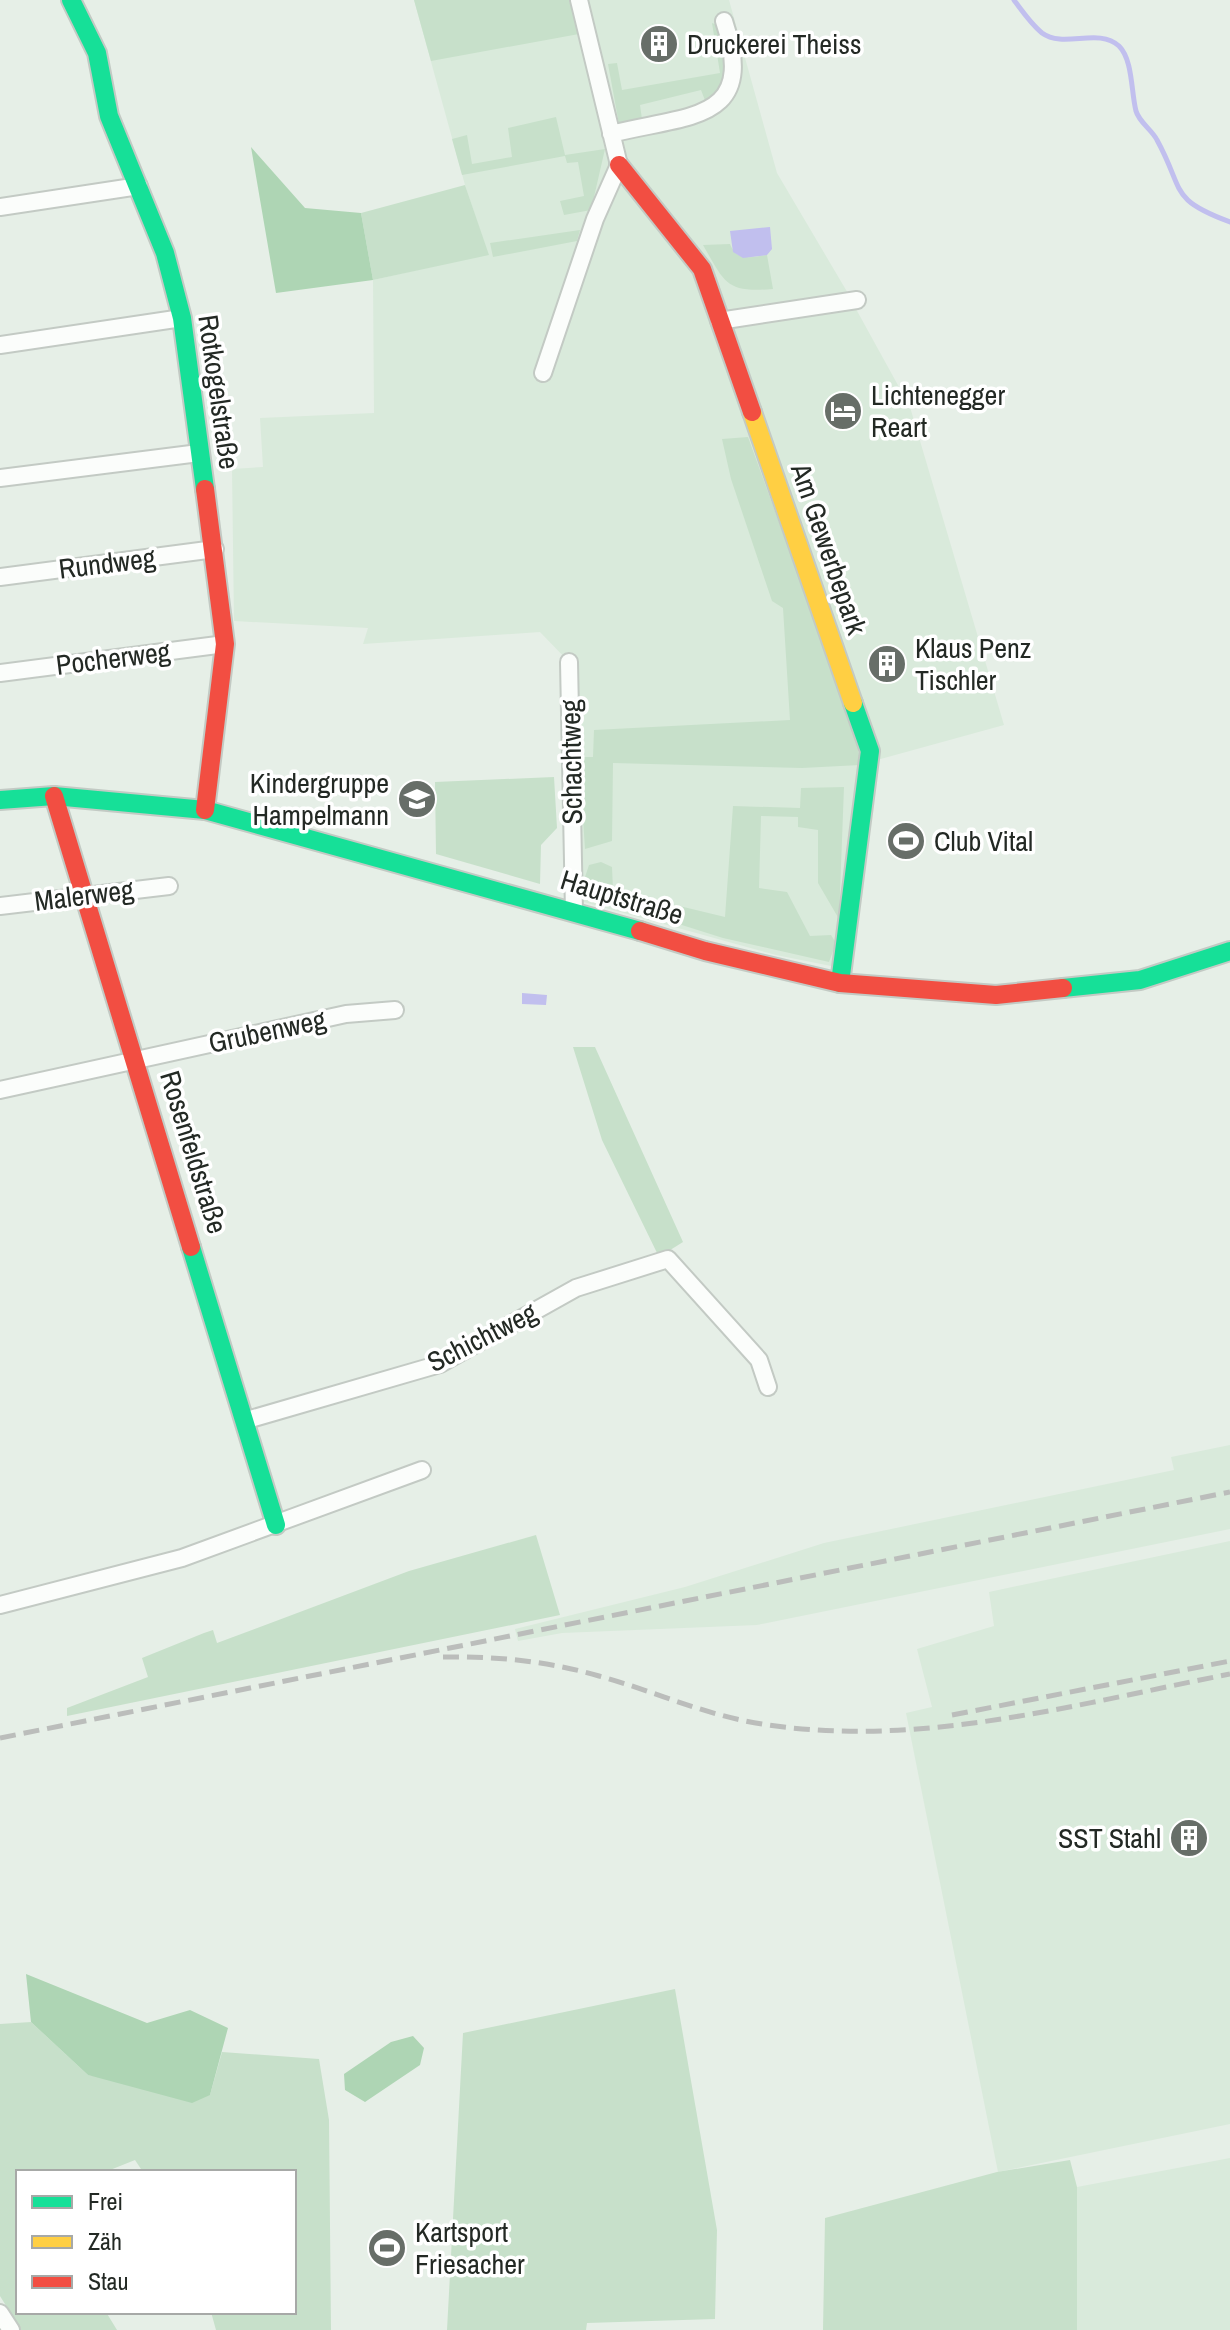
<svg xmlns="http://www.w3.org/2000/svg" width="1230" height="2330" viewBox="0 0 1230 2330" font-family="'Archivo Narrow',sans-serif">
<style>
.built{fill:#d9eadb}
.green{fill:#c7e0ca}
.forest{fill:#aed5b4}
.water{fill:#c1bfee}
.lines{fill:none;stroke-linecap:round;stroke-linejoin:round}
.stream{stroke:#c1bfee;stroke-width:5}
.street-casing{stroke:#c3cac4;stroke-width:20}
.fast-casing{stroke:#c3cac4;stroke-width:22}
.slow-casing{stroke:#c3cac4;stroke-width:22}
.jam-casing{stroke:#c3cac4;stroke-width:22}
.street{stroke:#fbfdfb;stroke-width:16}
.fast{stroke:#16e098;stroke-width:18}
.slow{stroke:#ffcf43;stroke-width:18}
.jam{stroke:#f24e42;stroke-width:18}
.rail{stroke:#bbbdbb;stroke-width:5;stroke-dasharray:16 8;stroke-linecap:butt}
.labels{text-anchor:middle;stroke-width:7;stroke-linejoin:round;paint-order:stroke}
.poi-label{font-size:28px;fill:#232924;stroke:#fff;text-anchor:start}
.street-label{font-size:28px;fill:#232924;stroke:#fff}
</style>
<rect width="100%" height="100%" fill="#e6efe7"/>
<path class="built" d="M 414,0 L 729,0 L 777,173 L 849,295 L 860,304 L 856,309 L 910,407 L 1004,725 L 877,760 L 841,968 L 776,955 L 573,899 L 569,662 L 540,632 L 363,644 L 368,628 L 234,621 L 232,469 L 263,467 L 260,418 L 374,413 L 373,280 L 488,254 L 465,185 Z
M 1230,1445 L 1230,1529 L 757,1625 L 562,1633 L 518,1641 L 515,1629 L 685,1587 L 824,1543 L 1174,1470 L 1171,1457 Z
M 1230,1541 L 1230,2124 L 998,2172 L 906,1713 L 932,1707 L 917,1649 L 994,1626 L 989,1592 Z
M 1230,2158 L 1230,2330 L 1077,2330 L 1077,2187 Z"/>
<path class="green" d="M 414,0 L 569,0 L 579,34 L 431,61 Z
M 712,23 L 720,26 C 726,63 734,75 706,103 L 701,90 L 640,105 L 642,119 L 619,124 L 608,64 L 617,63 L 622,90 L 720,73 Z
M 556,117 L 565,155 L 605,149 L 591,210 L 564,215 L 560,201 L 584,196 L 578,162 L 567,163 L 565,156 L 462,175 L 452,139 L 467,135 L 472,164 L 512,157 L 508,128 Z
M 465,185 L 489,255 L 373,280 L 361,213 Z
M 580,230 L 577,241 L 493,257 L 490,243 Z
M 730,244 C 737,262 752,257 767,255 L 773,289 C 726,293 725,283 703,245 Z
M 748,437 L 857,737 L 860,765 L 802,768 L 613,763 L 612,841 L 585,849 L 579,757 L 593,757 L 594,730 L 790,720 L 783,608 L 772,601 L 731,479 L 722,439 Z
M 554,777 L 557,828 L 541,845 L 540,884 L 436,854 L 435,782 Z
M 844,787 L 839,919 L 818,883 L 818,830 L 798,827 L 798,817 L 761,816 L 759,888 L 787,892 L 810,936 L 831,935 L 836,943 L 829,962 L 723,938 L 590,896 L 584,880 L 589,865 L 601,862 L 612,867 L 613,890 L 725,917 L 733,806 L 800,808 L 801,788 Z
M 573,1047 L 595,1047 L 683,1242 L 659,1257 L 602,1140 Z
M 536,1535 L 560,1615 L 67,1716 L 67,1708 L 148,1677 L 142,1658 L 204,1633 L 213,1630 L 217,1643 L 409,1571 Z
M 675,1989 L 717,2230 L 715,2319 L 587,2323 L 586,2330 L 447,2330 L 463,2033 Z
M 31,2022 L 88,2075 L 210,2095 L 222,2052 L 319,2059 L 329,2120 L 331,2330 L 216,2330 L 211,2312 L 294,2312 L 294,2172 L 143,2172 L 135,2160 L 105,2172 L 18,2172 L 18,2312 L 106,2312 L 117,2330 L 21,2330 L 0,2296 L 0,2024 Z
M 1070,2160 L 1077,2187 L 1077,2330 L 823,2330 L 825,2218 L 997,2172 Z"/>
<path class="forest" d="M 251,147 L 305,208 L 361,213 L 373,280 L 276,293 Z
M 26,1974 L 147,2023 L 190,2010 L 228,2028 L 210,2095 L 192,2103 L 88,2075 L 31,2022 Z
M 413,2036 L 424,2048 L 420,2065 L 365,2102 L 345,2090 L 344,2074 L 391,2042 Z"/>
<path class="water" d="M 770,227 L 772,249 L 767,255 L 743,258 L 733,252 L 730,231 Z
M 522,993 L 547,995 L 546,1005 L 522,1004 Z"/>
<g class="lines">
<path class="stream" d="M 1014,0 C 1022,11 1031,24 1042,33 C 1064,49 1098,27 1119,46 C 1133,60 1131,92 1136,111 C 1139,122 1152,130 1157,140 C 1185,191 1168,199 1230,222"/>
<defs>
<path id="street" d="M 611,134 C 689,114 758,123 724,21
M 0,207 L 139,186
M 719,321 L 857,300
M 0,345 L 182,318
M 543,373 L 595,219 L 619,165 L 579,0
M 0,478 L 199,453
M 0,577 L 215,549
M 569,662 L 574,911
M 0,673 L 225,644
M 0,906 L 169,886
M 0,1090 L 346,1014 L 395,1010
M 247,1420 L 440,1364 L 576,1288 L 668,1259 L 759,1360 L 768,1387
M 0,1605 L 182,1558 L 422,1470
M 0,2313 L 11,2330"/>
<path id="fast" d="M 71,0 L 97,53 L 109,116 L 165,253 L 182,318 L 205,489
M 0,800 L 54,796 L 205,810 L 640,931
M 840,983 L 870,751 L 853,703
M 1063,988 L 1140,980 L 1230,951
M 191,1247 L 276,1525"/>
<path id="slow" d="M 752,412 L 853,703"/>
<path id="jam" d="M 619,165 L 702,269 L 752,412
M 205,489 L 225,644 L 205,810
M 54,796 L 191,1247
M 640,931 L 705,951 L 840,983 L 996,995 L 1063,988"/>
</defs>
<use href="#street" class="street-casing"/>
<use href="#fast" class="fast-casing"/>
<use href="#slow" class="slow-casing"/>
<use href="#jam" class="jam-casing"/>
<use href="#street" class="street"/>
<use href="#fast" class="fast"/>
<use href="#slow" class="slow"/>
<use href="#jam" class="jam"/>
<path class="rail" d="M 443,1657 C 495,1656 548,1661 599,1676 C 654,1691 704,1715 762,1724 C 919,1749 1076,1704 1230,1674
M 952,1715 L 1230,1661
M 0,1738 L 1230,1492"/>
</g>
<defs>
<symbol id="building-disc" viewBox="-11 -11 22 22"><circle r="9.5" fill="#676e68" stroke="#fff"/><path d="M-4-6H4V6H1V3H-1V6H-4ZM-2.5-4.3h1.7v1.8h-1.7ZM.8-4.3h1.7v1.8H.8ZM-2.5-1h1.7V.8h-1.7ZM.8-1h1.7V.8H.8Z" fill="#fff"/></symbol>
<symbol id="hotel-disc" viewBox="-11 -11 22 22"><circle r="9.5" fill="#676e68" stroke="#fff"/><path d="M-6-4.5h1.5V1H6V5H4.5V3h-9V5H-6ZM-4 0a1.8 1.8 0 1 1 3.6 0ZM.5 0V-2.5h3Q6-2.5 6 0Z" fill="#fff"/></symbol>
<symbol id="school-disc" viewBox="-11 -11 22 22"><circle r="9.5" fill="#676e68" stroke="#fff"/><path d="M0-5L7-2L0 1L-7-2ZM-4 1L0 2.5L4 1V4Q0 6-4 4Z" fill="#fff"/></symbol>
<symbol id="stadium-disc" viewBox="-11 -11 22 22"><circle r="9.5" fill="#676e68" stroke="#fff"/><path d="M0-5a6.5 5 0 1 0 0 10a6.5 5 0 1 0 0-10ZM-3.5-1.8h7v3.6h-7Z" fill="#fff"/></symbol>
</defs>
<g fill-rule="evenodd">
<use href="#building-disc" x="637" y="22" width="44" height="44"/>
<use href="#hotel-disc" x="821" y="389" width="44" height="44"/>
<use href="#building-disc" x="865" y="642" width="44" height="44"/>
<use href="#school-disc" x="395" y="777" width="44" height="44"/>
<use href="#stadium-disc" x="884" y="819" width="44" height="44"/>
<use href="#building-disc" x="1167" y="1816" width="44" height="44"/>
<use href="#stadium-disc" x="365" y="2226" width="44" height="44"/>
</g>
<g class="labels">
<g class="poi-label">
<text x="687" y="54">Druckerei Theiss</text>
<text x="871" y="405">Lichtenegger<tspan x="871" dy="32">Reart</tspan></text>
<text x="915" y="658">Klaus Penz<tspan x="915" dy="32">Tischler</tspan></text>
<text x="389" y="793" text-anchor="end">Kindergruppe<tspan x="389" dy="32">Hampelmann</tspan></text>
<text x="934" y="851">Club Vital</text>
<text x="1161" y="1848" text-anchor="end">SST Stahl</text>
<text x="415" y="2242">Kartsport<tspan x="415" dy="32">Friesacher</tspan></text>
</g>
<g class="street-label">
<text transform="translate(219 392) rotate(82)" y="10">Rotkogelstraße</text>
<text transform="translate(829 549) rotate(71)" y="10">Am Gewerbepark</text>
<text transform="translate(107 563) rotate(-7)" y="10">Rundweg</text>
<text transform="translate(113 658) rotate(-7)" y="10">Pocherweg</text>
<text transform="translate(571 762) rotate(-91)" y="10">Schachtweg</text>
<text transform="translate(84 895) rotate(-7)" y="10">Malerweg</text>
<text transform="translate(622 897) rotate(17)" y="10">Hauptstraße</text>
<text transform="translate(267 1031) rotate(-12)" y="10">Grubenweg</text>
<text transform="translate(194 1152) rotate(73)" y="10">Rosenfeldstraße</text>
<text transform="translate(482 1337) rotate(-27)" y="10">Schichtweg</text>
</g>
</g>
<rect x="16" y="2170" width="280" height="144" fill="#ffffff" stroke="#a7a9a7" stroke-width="2"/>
<rect x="32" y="2196" width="40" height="12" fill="#16e098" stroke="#a7a9a7" stroke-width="2"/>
<text x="88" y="2210" font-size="24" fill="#232924">Frei</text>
<rect x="32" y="2236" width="40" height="12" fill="#ffcf43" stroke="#a7a9a7" stroke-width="2"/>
<text x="88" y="2250" font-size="24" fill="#232924">Zäh</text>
<rect x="32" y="2276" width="40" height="12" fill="#f24e42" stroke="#a7a9a7" stroke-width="2"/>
<text x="88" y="2290" font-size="24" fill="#232924">Stau</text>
</svg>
